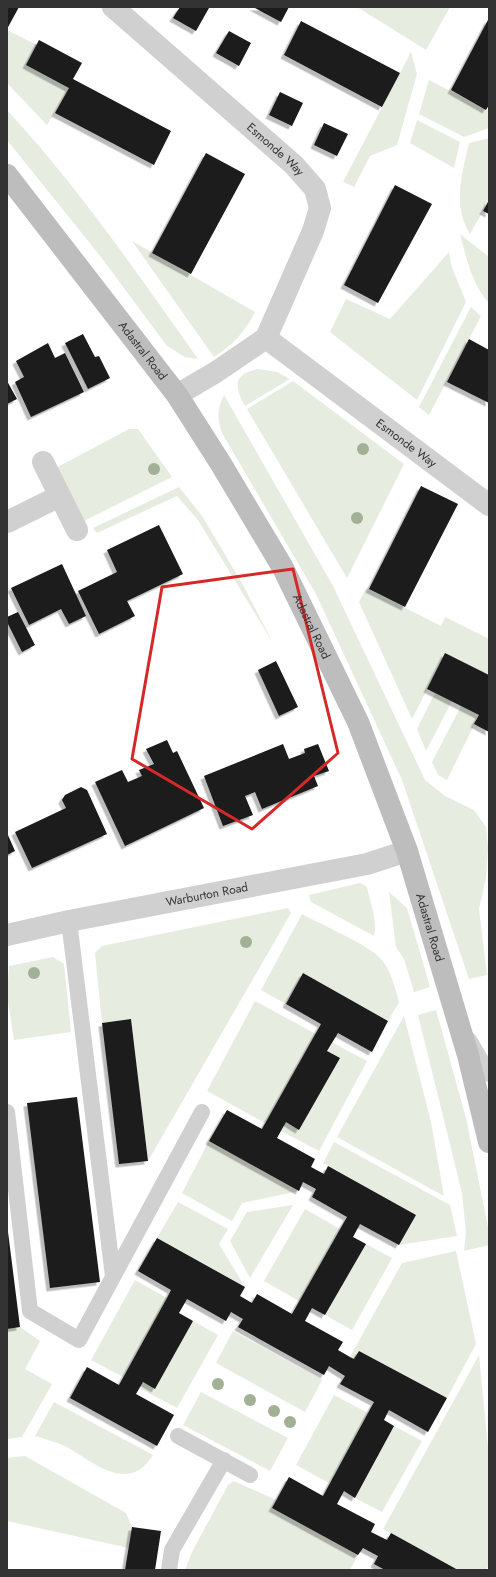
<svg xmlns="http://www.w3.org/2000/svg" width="496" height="1577" viewBox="0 0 496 1577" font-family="Jost,sans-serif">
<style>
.green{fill:#e6ecdf}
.building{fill:#1a1a1a;filter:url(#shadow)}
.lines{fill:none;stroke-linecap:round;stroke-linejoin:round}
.lane{stroke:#d0d0d0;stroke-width:16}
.street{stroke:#d0d0d0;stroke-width:22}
.secondary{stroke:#bdbdbd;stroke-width:22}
.tree{fill:#a2b095}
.marked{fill:none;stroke:#d62828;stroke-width:3;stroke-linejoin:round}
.labels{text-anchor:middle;stroke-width:4;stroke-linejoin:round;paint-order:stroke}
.street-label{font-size:12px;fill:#333;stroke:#fff}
</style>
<defs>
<filter id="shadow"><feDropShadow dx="-3.5" dy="3.5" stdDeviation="0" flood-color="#0004"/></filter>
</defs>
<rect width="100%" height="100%" fill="#fff"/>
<path class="green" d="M 357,7 L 450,7 L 426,50 Z
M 7,30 L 37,45 L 69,88 L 47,125 L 7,83 Z
M 411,52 L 417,74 L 397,145 L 370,156 L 354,187 L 343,182 Z
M 429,80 L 489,111 L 489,128 L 464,137 L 419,114 Z
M 7,110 C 78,187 138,274 198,359 L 185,357 L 167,346 L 101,257 L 7,140 Z
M 417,120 L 460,142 L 454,168 L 410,143 Z
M 489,138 L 489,200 L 470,234 C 452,205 462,174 469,143 Z
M 460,234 L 489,257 L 489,303 C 472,285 466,257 460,234 Z
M 132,241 L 255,312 C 244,333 234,344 214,357 Z
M 449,252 L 451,265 L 466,302 L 417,400 L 330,332 L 346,299 L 390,319 Z
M 471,307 L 481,316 L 429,415 L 419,407 Z
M 258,369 L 277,372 L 290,379 L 245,406 C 234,386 233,374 258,369 Z
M 293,381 L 404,464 L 347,578 L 247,409 Z
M 224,395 L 333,586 L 425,780 L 445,796 L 474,810 L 486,827 L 488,848 L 486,878 L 479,909 L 487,975 L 469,979 L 402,780 L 316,594 L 222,433 C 217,419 217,409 224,395 Z
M 129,429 L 138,429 L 172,477 L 84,521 L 56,468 Z
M 179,487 L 202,516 L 243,585 L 273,643 L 198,520 L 177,496 L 97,533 L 93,528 Z
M 366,588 L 441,626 L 445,617 L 489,639 L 489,675 L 445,654 L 412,719 L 359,602 Z
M 435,693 L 452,701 L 426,751 L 417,729 Z
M 461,706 L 479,715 L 447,780 L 438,775 L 432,762 Z
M 360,883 L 367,887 C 370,902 378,922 374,936 L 311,902 L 309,895 Z
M 389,892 L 407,908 L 430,987 L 414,992 L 404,959 L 396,947 Z
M 288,908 L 291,913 L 148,1161 L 131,1019 L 102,1023 L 95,953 L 102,946 Z
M 302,914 C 320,924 369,945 381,959 C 391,970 395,988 399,1002 L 388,1021 L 303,973 L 286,1004 L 261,990 Z
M 53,957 L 64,964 L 71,1032 L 14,1040 L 7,995 L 9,966 Z
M 255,1001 L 316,1034 L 265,1123 L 207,1091 Z
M 436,1010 L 466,1118 L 489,1232 L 489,1245 L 464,1251 L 466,1232 L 462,1193 L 418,1015 Z
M 404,1016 L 431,1122 L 444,1196 L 337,1137 Z
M 333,1043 L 367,1061 L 319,1151 L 281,1131 L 286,1122 L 299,1130 L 339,1058 L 327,1051 Z
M 209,1141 L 299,1191 L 242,1203 L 232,1221 L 182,1193 Z
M 334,1142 L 450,1205 L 457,1236 L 399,1245 L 416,1215 L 323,1163 Z
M 178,1202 L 228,1229 L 219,1244 L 245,1287 L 157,1238 Z
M 293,1205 L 250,1278 L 230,1241 L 247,1212 Z
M 305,1209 L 340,1229 L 299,1301 L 264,1281 Z
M 366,1244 L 392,1258 L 352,1330 L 325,1315 Z
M 456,1251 L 476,1344 L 447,1398 L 359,1351 L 354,1359 L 350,1357 L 402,1263 Z
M 135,1280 L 167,1298 L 123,1377 L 91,1360 Z
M 193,1321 L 218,1335 L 177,1408 L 139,1388 L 143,1382 L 155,1389 Z
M 20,1327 L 40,1341 L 25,1369 L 52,1384 L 22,1437 L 7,1439 L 7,1329 Z
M 233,1331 L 322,1380 L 305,1412 L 216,1363 Z
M 479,1355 L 489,1459 L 489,1565 L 486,1570 L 458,1570 L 383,1529 Z
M 201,1392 L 288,1438 L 270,1471 L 183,1425 Z
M 334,1395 L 368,1413 L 329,1483 L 296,1465 Z
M 54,1402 L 153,1455 C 128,1495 94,1462 65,1446 C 56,1442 45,1439 35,1436 Z
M 394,1426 L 422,1441 L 382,1512 L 355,1498 Z
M 25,1456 L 126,1513 L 132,1527 L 129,1548 L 7,1521 L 7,1458 Z
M 234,1481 L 276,1500 L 272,1508 L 358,1555 L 350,1570 L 185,1570 L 192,1552 L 228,1485 Z"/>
<path class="building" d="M 7,7 L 19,7 L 7,29 Z
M 180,7 L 209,8 L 196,31 L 173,18 Z
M 253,7 L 289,7 L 281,22 Z
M 489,18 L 489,105 L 486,110 L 451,90 Z
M 301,21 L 400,73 L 382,107 L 284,55 Z
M 229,31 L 251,43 L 239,66 L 216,53 Z
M 39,40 L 82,63 L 73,79 L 171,131 L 154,165 L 55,113 L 69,88 L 26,65 Z
M 280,92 L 303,103 L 292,126 L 269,115 Z
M 324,123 L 348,134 L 337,156 L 314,145 Z
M 206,153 L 245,174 L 191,274 L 152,253 Z
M 395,185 L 432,204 L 378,303 L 344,285 Z
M 489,200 L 489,214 L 483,211 Z
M 83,334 L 95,357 L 99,356 L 110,378 L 88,389 L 65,343 Z
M 469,339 L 489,350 L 489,403 L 447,382 Z
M 48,343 L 55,358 L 65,353 L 84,392 L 31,417 L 15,382 L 24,377 L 16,361 Z
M 7,381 L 17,399 L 7,404 Z
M 421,486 L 458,504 L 405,607 L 369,589 Z
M 159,525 L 183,574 L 127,601 L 135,616 L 99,634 L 78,591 L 117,572 L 107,550 Z
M 62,564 L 86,616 L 69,624 L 61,609 L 29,625 L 11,588 Z
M 18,612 L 35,645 L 22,652 L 7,622 L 7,617 Z
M 445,653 L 489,675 L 489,732 L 474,724 L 479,715 L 427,689 Z
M 276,661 L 298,707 L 279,716 L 258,670 Z
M 167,740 L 173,753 L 177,751 L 204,808 L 125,846 L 95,782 L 122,770 L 128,782 L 142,776 L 139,770 L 154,764 L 146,749 Z
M 283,744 L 289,759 L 305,753 L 304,749 L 318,744 L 329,771 L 314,776 L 318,786 L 262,809 L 255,792 L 245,796 L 253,815 L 223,826 L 204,776 Z
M 81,787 L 87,790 L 107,834 L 32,868 L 15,832 L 66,808 L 62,800 L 65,795 Z
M 7,833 L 15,851 L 7,855 Z
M 303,973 L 388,1021 L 372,1052 L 338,1033 L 327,1051 L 340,1058 L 299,1130 L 286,1122 L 277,1138 L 315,1159 L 311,1167 L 324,1174 L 328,1166 L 416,1215 L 399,1245 L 360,1224 L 353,1237 L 366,1244 L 325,1315 L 312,1308 L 305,1321 L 343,1342 L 338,1350 L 350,1357 L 354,1359 L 359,1351 L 447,1398 L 428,1432 L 389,1410 L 384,1420 L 394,1426 L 355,1498 L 344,1491 L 337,1504 L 375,1524 L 371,1532 L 387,1540 L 391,1533 L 458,1570 L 385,1570 L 374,1564 L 378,1556 L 363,1548 L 358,1555 L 272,1508 L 289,1477 L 323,1496 L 374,1402 L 340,1384 L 345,1376 L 329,1366 L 324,1375 L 238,1327 L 243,1319 L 231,1312 L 226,1321 L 187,1299 L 179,1313 L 193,1321 L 155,1389 L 143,1382 L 136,1394 L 174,1415 L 157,1446 L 70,1398 L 87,1367 L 119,1385 L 167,1298 L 171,1290 L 138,1271 L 157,1238 L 245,1287 L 240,1296 L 252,1303 L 257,1294 L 292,1314 L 347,1217 L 312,1197 L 316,1189 L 303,1182 L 299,1191 L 209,1141 L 227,1110 L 262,1129 L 321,1024 L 286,1004 Z
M 131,1019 L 148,1161 L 119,1164 L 102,1023 Z
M 77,1097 L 100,1282 L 50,1288 L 27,1103 Z
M 7,1224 L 20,1327 L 7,1329 Z
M 132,1527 L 161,1531 L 155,1570 L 125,1570 Z"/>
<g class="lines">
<path class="lane" d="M 69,921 L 113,1276
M 469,1040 L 489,1074
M 7,1112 L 30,1311 L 79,1340 L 202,1112
M 178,1436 L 250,1475
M 169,1570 L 172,1550 L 224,1460"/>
<g class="street">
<path id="s1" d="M 113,7 L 294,165 L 315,189 L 320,208 L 313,231 L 266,338 L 489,505"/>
<path d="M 177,395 L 216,372 L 266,338"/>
<path d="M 43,462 L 60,496"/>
<path d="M 7,522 L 60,496 L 77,530"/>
<path id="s2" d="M 7,935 L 69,921 L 367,864 L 407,851"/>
</g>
<path class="secondary" id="s3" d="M 7,175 L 177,395 L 221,464 L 283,568 L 358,722 L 407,851 L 468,1055 L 489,1142"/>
</g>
<g class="tree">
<circle cx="363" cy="449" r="6"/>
<circle cx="154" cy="469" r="6"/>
<circle cx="357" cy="518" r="6"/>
<circle cx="246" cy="942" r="6"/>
<circle cx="34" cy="973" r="6"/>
<circle cx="218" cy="1384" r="6"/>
<circle cx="250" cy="1400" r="6"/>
<circle cx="274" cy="1411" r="6"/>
<circle cx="290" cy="1422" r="6"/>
</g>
<path class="marked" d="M 293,569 L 338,753 L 252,829 L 132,759 L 162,587 Z"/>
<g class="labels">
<g class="street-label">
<text dy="4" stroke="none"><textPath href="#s1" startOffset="216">Esmonde Way</textPath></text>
<text dy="4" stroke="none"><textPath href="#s3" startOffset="222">Adastral Road</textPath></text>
<text dy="4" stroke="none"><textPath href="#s1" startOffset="608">Esmonde Way</textPath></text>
<text dy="4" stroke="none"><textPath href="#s3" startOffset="546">Adastral Road</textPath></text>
<text dy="4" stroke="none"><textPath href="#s2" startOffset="204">Warburton Road</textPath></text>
<text dy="4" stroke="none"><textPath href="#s3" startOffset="870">Adastral Road</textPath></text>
</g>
</g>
<rect width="496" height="1577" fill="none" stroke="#333333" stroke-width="16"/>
</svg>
